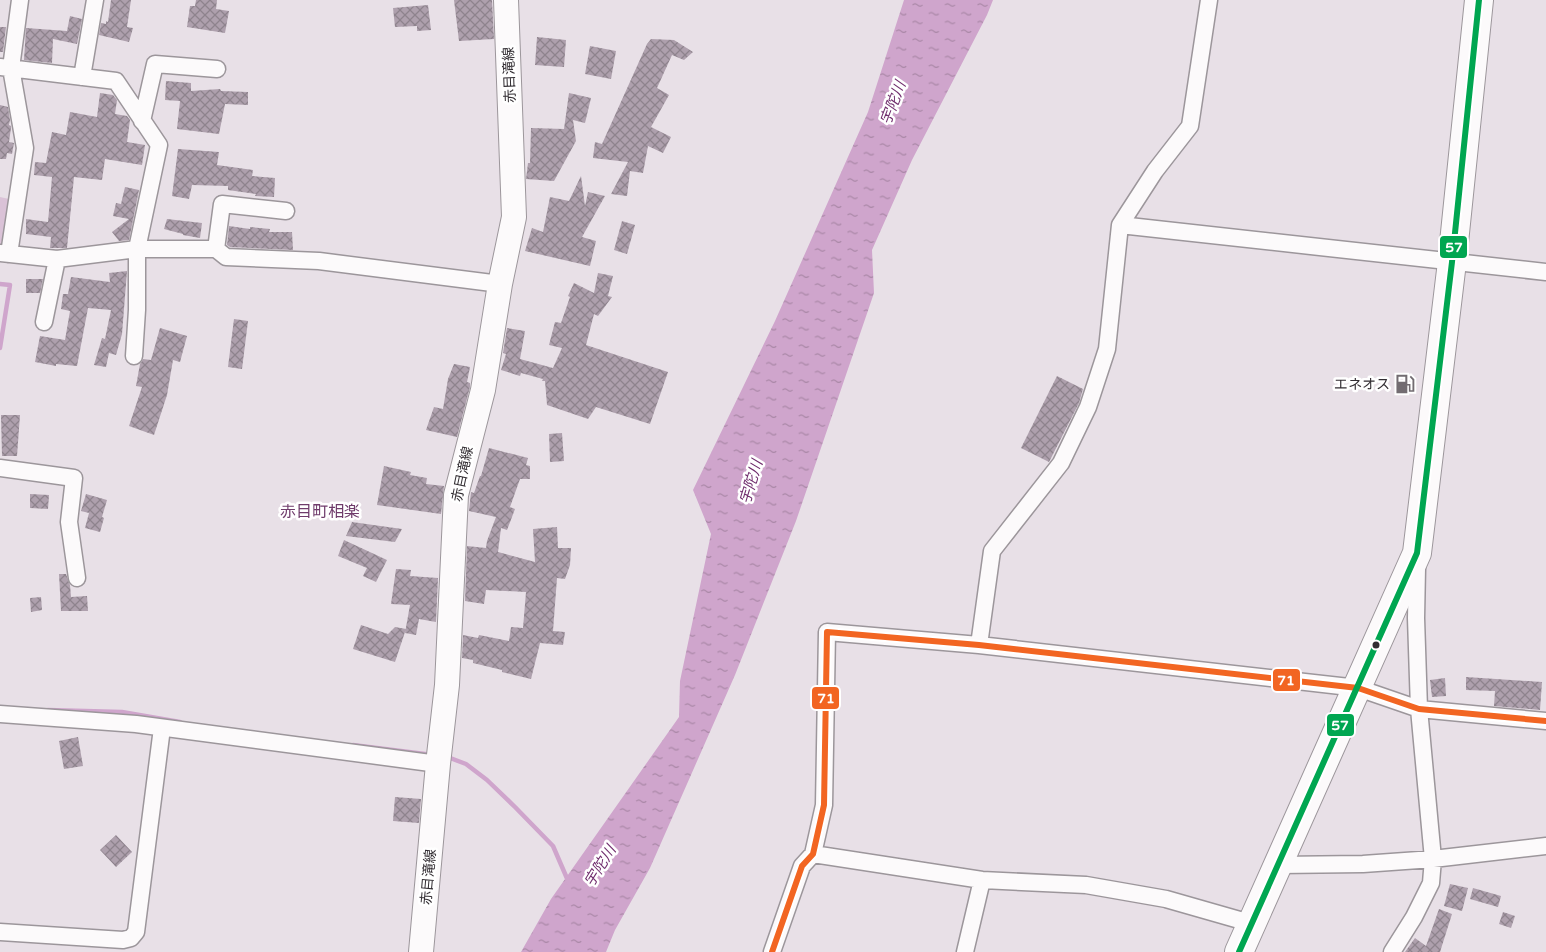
<svg xmlns="http://www.w3.org/2000/svg" width="1546" height="952" viewBox="0 0 1546 952" font-family="'Varela Round','Noto Sans JP',sans-serif">
<style>
.green{fill:#dac2d7}
.water{fill:url(#water-ripples)}
.lines{fill:none;stroke-linecap:round;stroke-linejoin:round}
.stream{stroke:#cfa5cc;stroke-width:4.5}
.building{fill:url(#building-cross-hatch)}
.street-casing{stroke:#9c969b;stroke-width:19}
.secondary-casing{stroke:#9c969b;stroke-width:26}
.highway-casing{stroke:#9c969b;stroke-width:30}
.street{stroke:#fcfafb;stroke-width:16}
.secondary{stroke:#fcfafb;stroke-width:24}
.highway{stroke:#fcfafb;stroke-width:28}
.bus-1-casing{stroke:#fff;stroke-width:10}
.bus-2-casing{stroke:#fff;stroke-width:10}
.bus-1{stroke:#f26522;stroke-width:6}
.bus-2{stroke:#00a651;stroke-width:6}
.bus-dot{fill:#322d32;stroke:#fff;stroke-width:2}
.labels{text-anchor:middle;stroke-width:5;stroke-linejoin:round;paint-order:stroke}
.street-label{font-size:14px;fill:#322d32;stroke:#fff}
.poi-label{font-size:14px;fill:#322d32;stroke:#fff;text-anchor:end}
.water-label{font-size:15px;font-style:italic;fill:#702d6d;stroke:#fff}
.quarter-label{font-size:16px;fill:#6f3b6b;stroke:#fff}
.line-badge{stroke:#fff;stroke-width:2}
.badge-label{font-size:14px;text-anchor:middle;font-weight:bold;fill:#fff}
</style>
<defs>
<pattern id="water-ripples" width="26" height="14" patternUnits="userSpaceOnUse" patternTransform="scale(1.25)"><rect width="26" height="14" fill="#cfa5cc"/><path d="M2 4q2-2 4 0t4 0M15 11q2-2 4 0t4 0" fill="none" stroke="#a987a6"/></pattern>
<pattern id="building-cross-hatch" width="8" height="8" patternUnits="userSpaceOnUse" patternTransform="scale(1.25)"><rect width="8" height="8" fill="#aea0ad"/><path d="M0 0l8 8M0 8l8-8" fill="none" stroke="#8e838d"/></pattern>
</defs>
<rect width="100%" height="100%" fill="#e8e0e7"/>
<path class="green" d="M 0,197 L 9,199 L 3,245 L 0,244 Z"/>
<path class="water" d="M 904,0 L 993,0 L 987,15 L 912,160 L 872,250 L 874,293 L 796,521 L 735,675 L 650,868 L 615,930 L 606,952 L 521,952 L 551,899 L 679,717 L 680,681 L 711,534 L 693,490 L 775,321 L 868,112 Z"/>
<g class="lines">
<path class="stream" d="M 0,284 L 10,285 L 0,348
M 48,710 L 122,712 L 180,722
M 353,745 L 433,755
M 445,756 L 466,764 L 487,780 L 515,807 L 553,846 L 569,883"/>
</g>
<path class="building" d="M 111,0 L 131,0 L 127,27 L 133,28 L 129,42 L 99,35 L 101,23 L 106,24 L 106,21 L 108,22 Z
M 196,0 L 217,0 L 216,9 L 229,11 L 225,33 L 187,27 L 190,6 L 195,6 Z
M 454,0 L 492,0 L 494,39 L 459,41 Z
M 428,5 L 431,30 L 417,31 L 417,26 L 395,27 L 393,8 Z
M 70,16 L 82,19 L 77,44 L 53,39 L 52,63 L 24,60 L 26,28 L 67,31 Z
M 0,27 L 6,27 L 3,52 L 0,52 Z
M 537,37 L 566,40 L 564,67 L 535,65 Z
M 651,39 L 674,40 L 693,52 L 684,60 L 672,55 L 657,88 L 669,95 L 651,127 L 671,137 L 663,153 L 648,146 L 643,173 L 630,171 L 627,196 L 611,194 L 628,162 L 593,158 L 595,142 L 602,144 L 647,44 Z
M 590,46 L 616,51 L 611,79 L 585,74 Z
M 166,81 L 191,83 L 191,91 L 220,89 L 221,91 L 248,92 L 248,105 L 225,104 L 219,134 L 177,129 L 180,101 L 165,100 Z
M 100,93 L 113,95 L 117,100 L 115,114 L 127,116 L 130,120 L 127,142 L 145,145 L 142,165 L 105,159 L 102,180 L 74,177 L 67,248 L 50,248 L 51,237 L 26,234 L 26,219 L 48,222 L 52,177 L 34,175 L 35,162 L 46,163 L 52,132 L 66,135 L 70,112 L 97,117 Z
M 569,93 L 591,98 L 585,123 L 573,120 L 576,141 L 554,181 L 526,179 L 528,163 L 530,163 L 531,128 L 564,129 Z
M 0,105 L 8,107 L 10,120 L 9,125 L 11,126 L 11,128 L 9,142 L 14,143 L 12,154 L 7,153 L 6,159 L 0,159 Z
M 178,149 L 219,152 L 217,165 L 253,170 L 252,176 L 275,178 L 274,197 L 255,196 L 256,194 L 228,190 L 228,186 L 192,185 L 189,199 L 172,196 Z
M 581,176 L 585,206 L 588,192 L 605,196 L 582,237 L 596,241 L 590,266 L 525,251 L 532,228 L 543,232 L 550,197 L 569,201 Z
M 125,187 L 139,190 L 129,240 L 119,241 L 112,232 L 129,219 L 113,216 L 116,203 L 121,204 Z
M 167,219 L 202,223 L 200,238 L 183,235 L 183,234 L 164,229 Z
M 622,221 L 635,225 L 627,254 L 614,250 Z
M 229,226 L 250,229 L 250,227 L 270,229 L 269,232 L 292,232 L 293,250 L 230,247 L 227,245 Z
M 127,271 L 122,334 L 116,355 L 109,353 L 106,367 L 94,365 L 102,338 L 105,339 L 111,310 L 88,308 L 77,366 L 56,364 L 56,366 L 35,362 L 40,336 L 65,340 L 70,311 L 61,309 L 63,294 L 68,294 L 71,277 L 110,282 L 109,273 Z
M 598,273 L 613,276 L 608,296 L 612,297 L 598,316 L 594,314 L 586,345 L 668,372 L 650,424 L 596,407 L 588,419 L 547,405 L 545,381 L 542,381 L 543,379 L 521,373 L 520,376 L 501,370 L 506,354 L 503,353 L 507,328 L 525,331 L 520,359 L 553,368 L 562,348 L 549,345 L 555,322 L 561,323 L 570,297 L 568,296 L 574,283 L 594,293 Z
M 26,279 L 43,279 L 40,293 L 26,293 Z
M 234,319 L 248,321 L 242,369 L 228,367 Z
M 160,328 L 187,336 L 180,362 L 173,360 L 167,395 L 154,435 L 129,426 L 142,387 L 136,386 L 140,364 L 143,359 L 151,360 Z
M 454,364 L 470,367 L 467,382 L 470,383 L 470,387 L 457,437 L 426,430 L 434,407 L 443,409 L 448,379 Z
M 1057,376 L 1083,389 L 1079,403 L 1049,462 L 1021,448 Z
M 1,415 L 20,415 L 17,456 L 2,456 Z
M 562,433 L 564,461 L 550,462 L 549,434 Z
M 489,448 L 528,458 L 526,465 L 530,466 L 530,479 L 520,479 L 510,507 L 515,509 L 507,530 L 501,528 L 498,552 L 535,562 L 533,529 L 557,527 L 558,548 L 571,548 L 570,565 L 565,579 L 557,578 L 553,631 L 565,632 L 563,645 L 540,643 L 531,679 L 502,672 L 502,670 L 473,663 L 473,660 L 462,658 L 463,635 L 478,638 L 479,635 L 509,641 L 511,627 L 523,628 L 526,592 L 486,590 L 484,604 L 465,601 L 467,546 L 486,548 L 487,541 L 496,517 L 469,511 L 471,492 L 474,493 L 480,476 L 481,476 Z
M 384,466 L 411,472 L 410,475 L 427,478 L 426,484 L 444,486 L 441,514 L 377,505 Z
M 30,494 L 49,495 L 48,509 L 30,508 Z
M 86,494 L 107,500 L 102,517 L 104,518 L 100,532 L 85,528 L 89,513 L 81,511 Z
M 352,522 L 402,529 L 395,542 L 346,536 Z
M 344,540 L 387,560 L 376,582 L 363,576 L 367,568 L 338,556 Z
M 396,569 L 411,570 L 410,576 L 438,578 L 436,622 L 419,619 L 416,635 L 405,633 L 410,605 L 391,604 Z
M 59,574 L 66,574 L 70,585 L 71,597 L 87,596 L 88,611 L 61,611 Z
M 41,597 L 42,610 L 31,612 L 30,598 Z
M 361,625 L 388,634 L 395,627 L 406,629 L 395,662 L 353,649 Z
M 1466,677 L 1542,682 L 1540,710 L 1494,706 L 1495,691 L 1466,690 Z
M 1445,678 L 1446,696 L 1432,697 L 1430,680 Z
M 78,737 L 83,766 L 64,769 L 59,741 Z
M 395,797 L 421,799 L 419,823 L 393,821 Z
M 116,835 L 132,852 L 116,867 L 100,850 Z
M 1450,884 L 1468,888 L 1462,911 L 1444,906 Z
M 1473,888 L 1501,896 L 1498,907 L 1470,899 Z
M 1439,909 L 1452,914 L 1440,952 L 1405,952 L 1415,938 L 1426,946 Z
M 1503,912 L 1515,916 L 1511,928 L 1499,924 Z"/>
<g class="lines">
<defs>
<path id="street" d="M 0,67 L 116,81 L 159,145 L 137,249 L 137,310 L 134,356
M 82,77 L 95,0
M 142,121 L 155,64 L 217,69
M 1120,225 L 1546,272
M 216,249 L 222,204 L 286,211
M 0,253 L 57,259 L 137,249 L 216,249 L 226,257 L 319,261 L 500,284
M 9,254 L 25,148 L 11,68 L 20,0
M 44,322 L 57,259
M 0,468 L 74,478 L 69,522 L 77,578
M 979,645 L 992,551 L 1061,463 L 1088,407 L 1107,349 L 1120,225 L 1155,171 L 1190,126 L 1209,0
M 0,714 L 136,724 L 438,764
M 813,854 L 982,880 L 1086,885 L 1166,899 L 1250,923
M 1278,865 L 1363,864 L 1433,859 L 1546,846
M 0,932 L 123,940 L 131,938 L 136,932 L 162,728
M 772,952 L 802,866 L 813,854 L 824,805 L 827,632 L 979,645 L 1358,688 L 1419,709 L 1546,721
M 965,952 L 982,880
M 1392,952 L 1414,917 L 1431,883 L 1433,859 L 1419,709 L 1416,618 L 1417,568"/>
<path id="secondary" d="M 421,952 L 438,764 L 447,685 L 456,495 L 483,390 L 500,284 L 514,217 L 506,0"/>
<path id="highway" d="M 1239,952 L 1417,553 L 1452,262 L 1479,0"/>
</defs>
<use href="#street" class="street-casing"/>
<use href="#secondary" class="secondary-casing"/>
<use href="#highway" class="highway-casing"/>
<use href="#street" class="street"/>
<use href="#secondary" class="secondary"/>
<use href="#highway" class="highway"/>
<defs>
<path id="bus-1" d="M 772,952 L 802,866 L 813,854 L 824,805 L 827,632 L 979,645 L 1358,688 L 1419,709 L 1546,721"/>
<path id="bus-2" d="M 1239,952 L 1417,553 L 1452,262 L 1479,0"/>
</defs>
<use href="#bus-1" class="bus-1-casing"/>
<use href="#bus-2" class="bus-2-casing"/>
<use href="#bus-1" class="bus-1"/>
<use href="#bus-2" class="bus-2"/>
</g>
<defs>
<symbol id="fuel-bare" viewBox="-9 -9 18 18"><path d="M-5.5-6h7V0h2V4h1.3V-2.5L3-4.5l.8-.8L6-3V5H2.5V1h-1V6h-7ZM-4.2-4.7v3.2H.2V-4.7Z" fill="#726c71" stroke="#fff" stroke-width="2.5" paint-order="stroke"/></symbol>
</defs>
<g fill-rule="evenodd">
<use href="#fuel-bare" x="1391" y="370" width="28" height="28"/>
</g>
<circle class="bus-dot" cx="1376" cy="645" r="4.5"/>
<g class="labels">
<g class="street-label">
<text transform="translate(509 75) rotate(-92)" y="5">赤目滝線</text>
<text transform="translate(462 474) rotate(-78)" y="5">赤目滝線</text>
<text transform="translate(428 877) rotate(-85)" y="5">赤目滝線</text>
</g>
<g class="poi-label">
<text x="1390" y="389">エネオス</text>
</g>
<g class="water-label">
<text transform="translate(893 103) rotate(-69)" y="5">宇陀川</text>
<text transform="translate(751 482) rotate(-73)" y="5">宇陀川</text>
<text transform="translate(600 866) rotate(-58)" y="5">宇陀川</text>
</g>
<g class="quarter-label">
<text x="320" y="517">赤目町相楽</text>
</g>
</g>
<g class="line-badge">
<rect x="1439" y="235" width="29" height="24" rx="5" fill="#00a651"/>
<rect x="1272" y="668" width="29" height="24" rx="5" fill="#f26522"/>
<rect x="811" y="686" width="29" height="24" rx="5" fill="#f26522"/>
<rect x="1326" y="713" width="29" height="24" rx="5" fill="#00a651"/>
</g>
<g class="badge-label">
<text x="1454" y="252">57</text>
<text x="1286" y="685">71</text>
<text x="826" y="703">71</text>
<text x="1340" y="730">57</text>
</g>
</svg>
